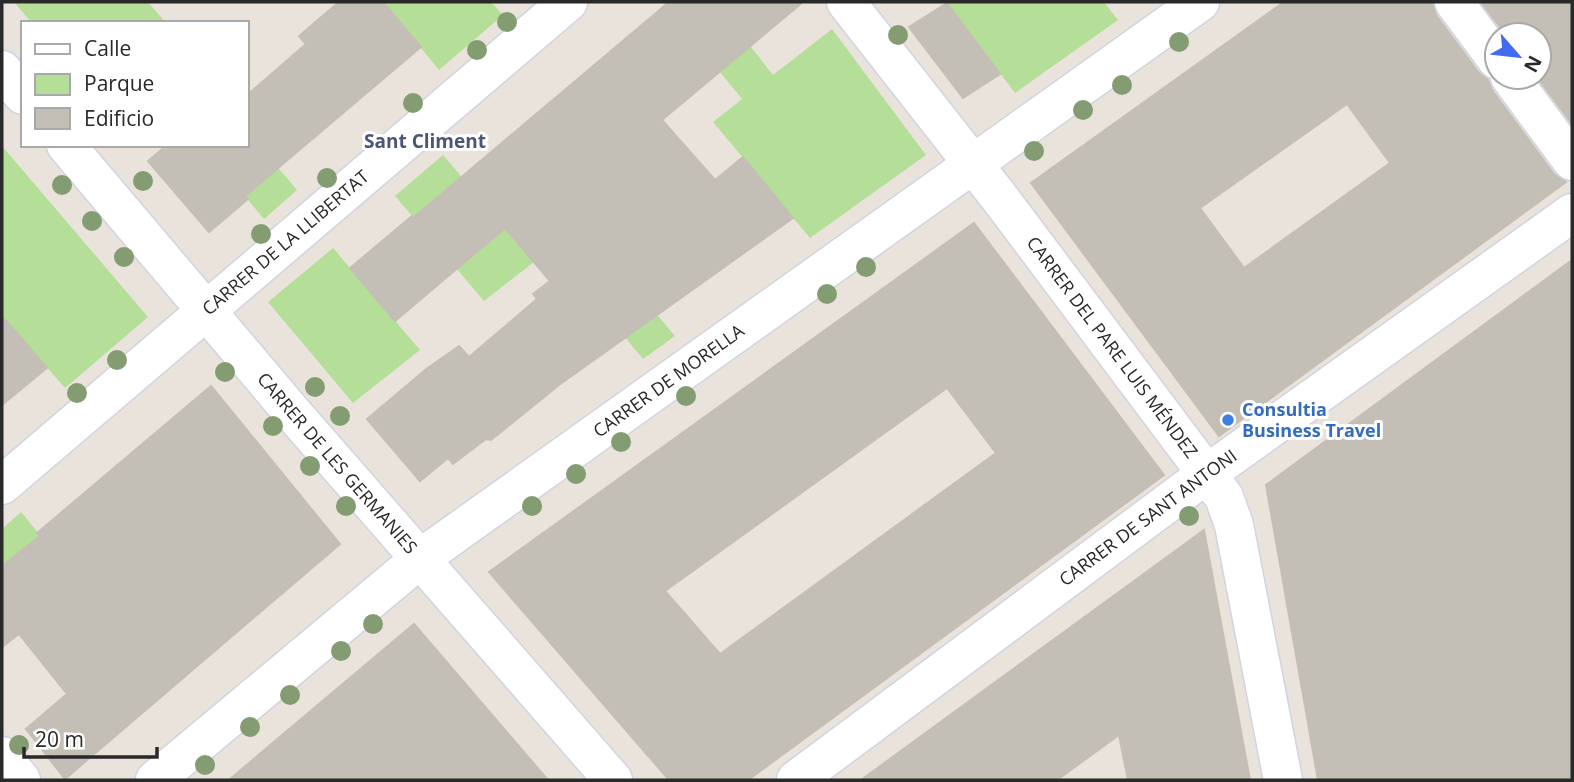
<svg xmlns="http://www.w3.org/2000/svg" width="1574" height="782" viewBox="0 0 1574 782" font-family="'Open Sans',sans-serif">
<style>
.green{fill:#b5df99}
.building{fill:#c3beb6;stroke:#c5beb5;stroke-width:2;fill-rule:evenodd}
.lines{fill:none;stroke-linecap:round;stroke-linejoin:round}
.street-casing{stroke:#d0d4e1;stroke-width:41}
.street{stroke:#fff;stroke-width:38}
.tree{fill:#839c72}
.shop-dot{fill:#3f7fe0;stroke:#fff;stroke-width:2.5}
.labels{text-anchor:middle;stroke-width:6;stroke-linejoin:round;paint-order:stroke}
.street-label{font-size:18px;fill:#292929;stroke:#fff}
.shop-label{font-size:18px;font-weight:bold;fill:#366cbe;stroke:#fff;text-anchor:start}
.neighbourhood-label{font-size:19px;font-weight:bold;fill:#4b5677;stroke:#fff}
</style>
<rect width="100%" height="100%" fill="#eae3db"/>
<path class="green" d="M 14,2 L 148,2 L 166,23 L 32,23 Z
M 383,2 L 491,2 L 503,15 L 439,70 Z
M 663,2 L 716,2 L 773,75 L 832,29 L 926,155 L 810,238 L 713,122 L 742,99 Z
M 946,2 L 1104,2 L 1118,20 L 1015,93 Z
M 247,131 L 297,190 L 264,219 L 202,145 L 247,145 Z
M 2,146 L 148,317 L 65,388 L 2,316 Z
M 443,155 L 534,262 L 484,301 L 395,196 Z
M 581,224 L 675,336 L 643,359 L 551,249 Z
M 333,248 L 420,350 L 353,403 L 268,302 Z
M 21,512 L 103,611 L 66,642 L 2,565 L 2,529 Z"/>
<path class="building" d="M 339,2 L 383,2 L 421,47 L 245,196 L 248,199 L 209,232 L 148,161 L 167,145 L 247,145 L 247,95 L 306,44 L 299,36 Z
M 669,2 L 803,2 L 662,120 L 715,180 L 743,157 L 793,218 L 559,385 L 491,440 L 486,439 L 453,464 L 448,458 L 420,481 L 367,419 L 425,370 L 459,346 L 469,357 L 537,299 L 533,294 L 550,281 L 505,228 L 395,321 L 350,268 L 412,216 L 413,218 Z
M 1284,2 L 1433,2 L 1436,15 L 1479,73 L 1488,80 L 1492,90 L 1554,174 L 1566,182 L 1219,436 L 1031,183 ZM 1347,104 L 1390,163 L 1244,268 L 1200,208 Z
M 1481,2 L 1572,2 L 1572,124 L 1537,77 L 1539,77 L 1539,35 L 1506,35 Z
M 947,3 L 1000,74 L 963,98 L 909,27 Z
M 974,223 L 1164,475 L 748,780 L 669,780 L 489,572 ZM 947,388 L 996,453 L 720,654 L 665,591 Z
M 1572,260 L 1572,780 L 1318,780 L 1266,485 Z
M 2,316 L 47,368 L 2,405 Z
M 211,386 L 340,544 L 65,779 L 26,729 L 67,694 L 19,634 L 2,647 L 2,566 L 40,536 L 37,533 Z
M 1204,530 L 1250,780 L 1128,780 L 1119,735 L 1057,780 L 861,780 Z
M 414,624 L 548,780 L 229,780 L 269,746 Z"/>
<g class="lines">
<defs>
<g id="street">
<path id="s1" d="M 846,2 L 1002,201 L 1224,497 L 1234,525 L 1283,780"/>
<path d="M 1454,2 L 1497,60"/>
<path d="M 2,70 L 23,95"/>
<path d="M 1510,77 L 1572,161"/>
<path id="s2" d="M 66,145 L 291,411 L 613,780"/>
<path id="s3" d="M 2,485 L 568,2"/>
<path d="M 2,756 L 21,780"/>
<path id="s4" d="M 155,780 L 421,558 L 1200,2"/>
<path id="s5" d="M 796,780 L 1208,473 L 1572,213"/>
</g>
</defs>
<use href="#street" class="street-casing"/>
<use href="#street" class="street"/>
</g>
<g class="tree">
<circle cx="507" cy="22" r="10"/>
<circle cx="898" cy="35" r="10"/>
<circle cx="1179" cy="42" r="10"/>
<circle cx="477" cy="50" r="10"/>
<circle cx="1122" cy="85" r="10"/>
<circle cx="413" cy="103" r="10"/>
<circle cx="1083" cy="110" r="10"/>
<circle cx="1034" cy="151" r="10"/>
<circle cx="327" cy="178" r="10"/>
<circle cx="143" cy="181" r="10"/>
<circle cx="62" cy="185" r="10"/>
<circle cx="92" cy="221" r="10"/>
<circle cx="261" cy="234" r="10"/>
<circle cx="124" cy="257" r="10"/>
<circle cx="866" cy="267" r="10"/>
<circle cx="827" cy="294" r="10"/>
<circle cx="117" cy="360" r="10"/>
<circle cx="225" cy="372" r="10"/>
<circle cx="315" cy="387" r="10"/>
<circle cx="77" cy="393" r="10"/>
<circle cx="686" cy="396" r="10"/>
<circle cx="340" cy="416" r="10"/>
<circle cx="273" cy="426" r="10"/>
<circle cx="621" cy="442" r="10"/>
<circle cx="310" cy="466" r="10"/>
<circle cx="576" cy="474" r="10"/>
<circle cx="346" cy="506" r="10"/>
<circle cx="532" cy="506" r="10"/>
<circle cx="1189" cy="516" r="10"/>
<circle cx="373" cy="624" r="10"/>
<circle cx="341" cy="651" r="10"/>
<circle cx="290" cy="695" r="10"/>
<circle cx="250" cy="727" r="10"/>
<circle cx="19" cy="745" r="10"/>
<circle cx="205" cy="765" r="10"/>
</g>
<circle class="shop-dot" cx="1228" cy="420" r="7"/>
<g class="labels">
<g class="street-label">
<text dy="6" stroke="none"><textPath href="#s3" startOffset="373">CARRER DE LA LLIBERTAT</textPath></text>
<text dy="6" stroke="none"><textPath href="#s1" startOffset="436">CARRER DEL PARE LUIS MÉNDEZ</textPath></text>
<text dy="6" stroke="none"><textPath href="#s4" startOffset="651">CARRER DE MORELLA</textPath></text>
<text dy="6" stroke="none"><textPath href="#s2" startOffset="418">CARRER DE LES GERMANIES</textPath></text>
<text dy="6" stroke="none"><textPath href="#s5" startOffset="439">CARRER DE SANT ANTONI</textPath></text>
</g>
<g class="shop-label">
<text x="1242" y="416">Consultia<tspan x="1242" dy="21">Business Travel</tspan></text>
</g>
<g class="neighbourhood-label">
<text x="425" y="148">Sant Climent</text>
</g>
</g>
<rect width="1574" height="782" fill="none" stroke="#292929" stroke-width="7"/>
<rect x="21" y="21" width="228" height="126" fill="#ffffff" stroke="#a9a9a9" stroke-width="2"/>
<rect x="35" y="44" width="35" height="10" fill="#ffffff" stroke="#a9a9a9" stroke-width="2"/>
<text x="84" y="56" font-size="21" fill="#292929">Calle</text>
<rect x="35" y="74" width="35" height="21" fill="#b5df99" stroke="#a9a9a9" stroke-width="2"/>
<text x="84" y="91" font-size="21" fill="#292929">Parque</text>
<rect x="35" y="108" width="35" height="21" fill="#c3beb6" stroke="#a9a9a9" stroke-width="2"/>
<text x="84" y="126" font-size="21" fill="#292929">Edificio</text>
<g transform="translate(1518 56) rotate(118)"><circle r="33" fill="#ffffff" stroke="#a9a9a9" stroke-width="2"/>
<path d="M0-5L12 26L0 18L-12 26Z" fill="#416cf1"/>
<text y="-10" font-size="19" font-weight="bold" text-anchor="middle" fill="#292929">N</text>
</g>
<path d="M24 747v10h133v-10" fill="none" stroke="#292929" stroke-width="3.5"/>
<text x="35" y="747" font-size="21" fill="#292929" stroke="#ffffff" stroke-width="5" paint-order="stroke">20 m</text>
</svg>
